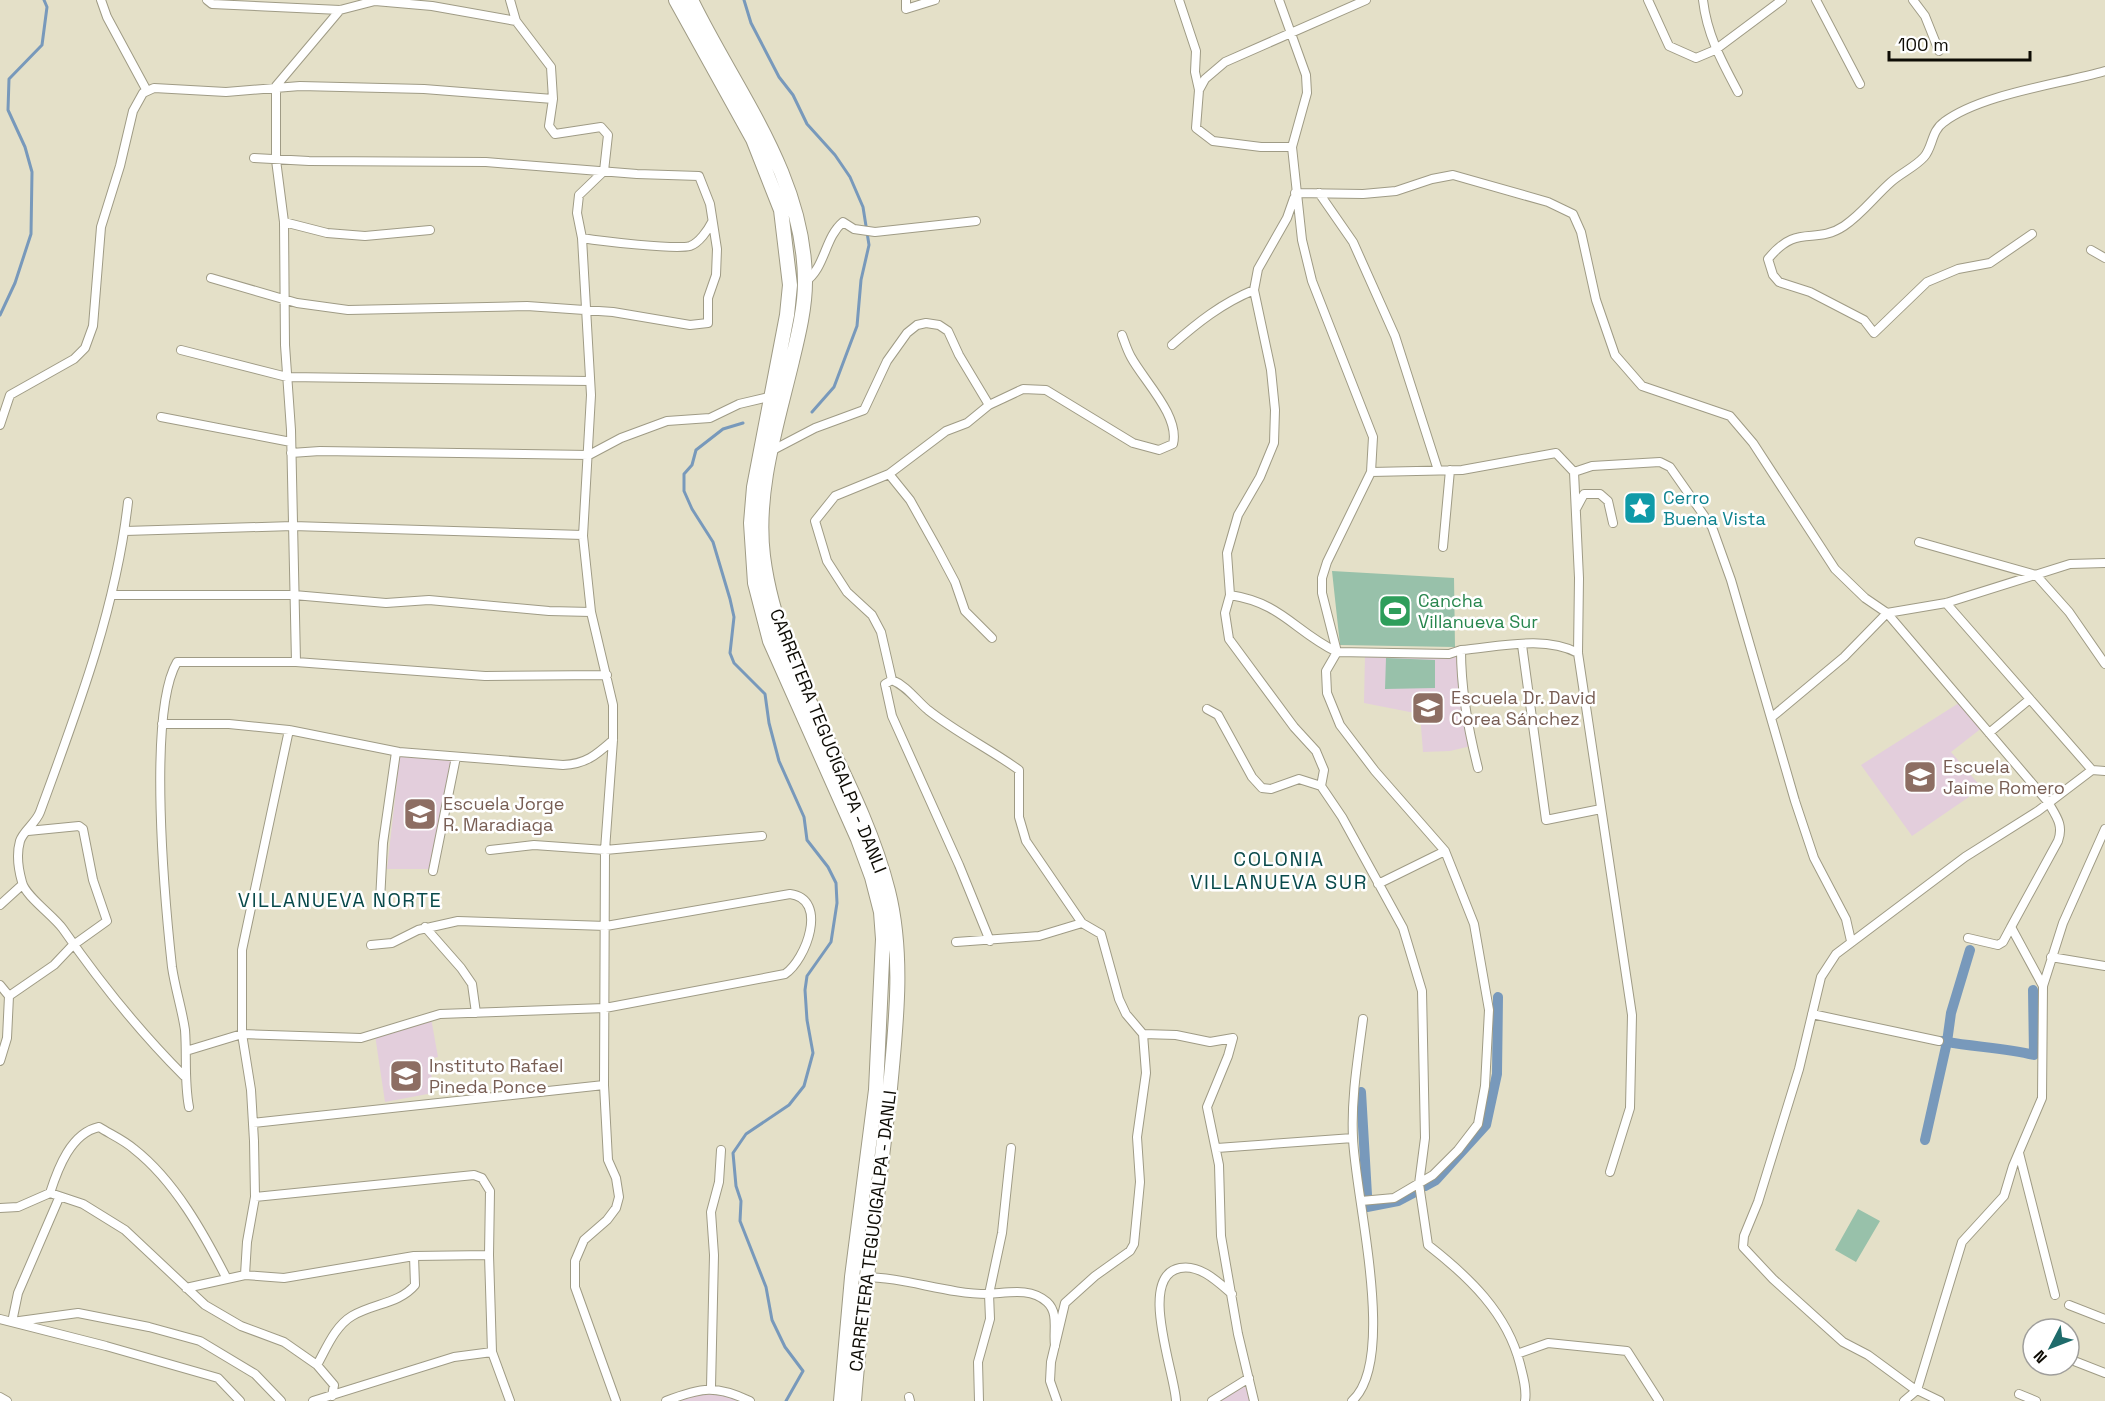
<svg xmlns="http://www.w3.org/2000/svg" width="2105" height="1401" viewBox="0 0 2105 1401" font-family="'Space Grotesk',sans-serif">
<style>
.education{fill:#e3cedc}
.garden{fill:#98c1aa}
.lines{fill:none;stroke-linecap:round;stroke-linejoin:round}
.stream{stroke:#7899bb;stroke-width:3}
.canal{stroke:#7899bb;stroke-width:10}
.street-casing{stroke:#9f9b85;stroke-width:10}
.highway-casing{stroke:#9f9b85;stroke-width:16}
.street{stroke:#fff;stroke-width:8}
.highway{stroke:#fff;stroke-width:14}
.labels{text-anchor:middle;stroke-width:5;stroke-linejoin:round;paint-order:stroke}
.culture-label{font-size:18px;fill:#0d838f;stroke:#fff;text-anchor:start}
.leisure-label{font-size:18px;fill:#27864d;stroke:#fff;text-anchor:start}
.education-label{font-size:18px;fill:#785e54;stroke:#fff;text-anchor:start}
.street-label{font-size:18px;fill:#0e0c05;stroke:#fff}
.neighbourhood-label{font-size:20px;letter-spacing:1.5px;fill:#094a4b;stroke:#fff}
</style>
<rect width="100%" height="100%" fill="#e4e0c8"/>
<path class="education" d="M 1365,655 L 1456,656 L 1471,746 L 1450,751 L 1423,752 L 1420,714 L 1364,703 Z
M 1962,701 L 1983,727 L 1951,752 L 1982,788 L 1912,836 L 1861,765 Z
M 400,754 L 457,760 L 438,869 L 387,869 Z
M 431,1018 L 438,1057 L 430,1059 L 433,1093 L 385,1102 L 375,1035 Z
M 1245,1385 L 1250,1401 L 1218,1401 Z
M 708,1392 L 722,1394 L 737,1401 L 680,1401 Z"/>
<path class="garden" d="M 1332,571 L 1454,578 L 1455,647 L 1340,645 Z
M 1386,658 L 1435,660 L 1435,688 L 1385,689 Z
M 1858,1209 L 1880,1221 L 1856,1262 L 1835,1250 Z"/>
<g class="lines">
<path class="stream" d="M 744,0 L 751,23 L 779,77 L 793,95 L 807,124 L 835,155 L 850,177 L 863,207 L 869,245 L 861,280 L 857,326 L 834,387 L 812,412
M 0,315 L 15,283 L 31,234 L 32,172 L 25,147 L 8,110 L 9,79 L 42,45 L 47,7 L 44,0
M 743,423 L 723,429 L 696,450 L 692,465 L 684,474 L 684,491 L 692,509 L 713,542 L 730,599 L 734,617 L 730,653 L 734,663 L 765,694 L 769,723 L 779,761 L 804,817 L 807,840 L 828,867 L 836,883 L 837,903 L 831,942 L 807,976 L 805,990 L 807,1020 L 813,1053 L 804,1086 L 789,1105 L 746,1134 L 733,1153 L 736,1186 L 741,1201 L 740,1221 L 766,1287 L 772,1320 L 785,1347 L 803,1371 L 786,1401"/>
<path class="canal" d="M 1970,950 L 1951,1013 L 1947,1042 C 1976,1047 2006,1048 2034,1055 L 2033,990
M 1361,1092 L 1367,1195
M 1925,1140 L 1947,1042 L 1941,1041
M 1425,1186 L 1436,1180 L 1486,1125 L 1497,1074 L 1498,997
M 1367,1205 L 1367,1207 L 1398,1201 L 1415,1192"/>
<defs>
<path id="street" d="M 101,0 L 107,17 L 147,91
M 207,0 L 212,4 L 340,10 L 375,1 L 432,6 L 516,21
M 510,0 L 516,21 L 551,67 L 553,99 L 549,126 L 555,134 L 601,127 L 608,135 L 604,171 L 579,195 L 577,213 L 582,238 L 591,395 L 583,536 L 591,612 L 613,705 L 613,740 L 605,850 L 604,1085 L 608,1160 L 616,1178 L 619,1197 L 616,1208 L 607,1220 L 584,1240 L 575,1261 L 575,1287 L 616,1401
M 906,0 L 906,9 L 935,0
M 1179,0 L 1196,51 L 1195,72 L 1199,90 L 1196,128 L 1213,141 L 1261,147 L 1292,147
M 1279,0 L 1306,75 L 1307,93 L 1292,147 L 1302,240 L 1312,281 L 1373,437 L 1371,472 L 1327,562 L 1322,578 L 1322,593 L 1337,652 L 1326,671 L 1327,693 L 1340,725 L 1375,771 L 1445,851 L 1474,924 L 1489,1010 L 1485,1086 L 1478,1124 L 1458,1150 L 1433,1175 L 1394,1198 L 1361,1201
M 1648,0 L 1669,46 L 1696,58 L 1715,50 L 1782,0
M 1703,0 C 1707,35 1722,62 1738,92
M 1816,0 L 1860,84
M 1913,0 L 1925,16 L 1939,51
M 1199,90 L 1205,79 L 1225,62 L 1366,0
M 1295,193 L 1363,194 L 1396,191 L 1432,179 L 1453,175 L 1548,202 L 1573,214 L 1581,232 L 1596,300 L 1615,355 L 1642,386 L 1730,416 L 1753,443 L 1835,569 L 1865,598 L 1887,613 L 2048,802 C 2056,816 2064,825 2058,841 L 2011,927 L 2043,986
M 1319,193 L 1353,242 L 1395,336 L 1438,470
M 1294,198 L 1287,218 L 1258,269 L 1254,290 L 1271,370 L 1275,410 L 1274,443 L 1260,477 L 1238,515 L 1227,553 L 1230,595 L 1225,613 L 1229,639 L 1294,727 L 1316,751 L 1324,770 L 1321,786
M 284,222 L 327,233 L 365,236 L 430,230
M 2032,234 L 1990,263 L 1958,269 L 1927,282 L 1874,333 L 1864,320 L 1810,292 L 1779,282 L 1773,275 L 1768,259 C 1798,222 1814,246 1844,226 C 1862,214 1875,196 1891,182 C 1901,173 1915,167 1924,157 C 1933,147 1931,131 1944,122 C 1981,94 2060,84 2105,71
M 582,238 C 600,241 676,250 690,246 C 699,243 708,230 712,222
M 2091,250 L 2105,258
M 211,278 L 297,303 L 348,310 L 527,306 L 613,312 L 690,325 L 708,323 L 708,298 L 716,275 L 717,249 L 710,204 L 699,176 L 637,174 L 486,162 L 309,161 L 254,158
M 805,282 C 826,267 824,238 843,222 L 854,229 L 875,232 L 976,221
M 1172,345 C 1197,323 1222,303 1254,290
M 181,350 L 287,377 L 590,381
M 161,417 L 291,442
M 0,425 L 10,395 L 74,359 L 85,348 L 93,326 L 101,227 L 120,166 L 133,111 L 143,93 L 154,88 L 226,92 L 300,86 L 424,89 L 553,99
M 771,451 L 815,428 L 864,410 L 887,361 L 907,333 L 917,325 L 926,323 L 939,325 L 948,331 L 959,355 L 989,405
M 291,453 L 320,451 L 589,455 L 621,438 L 667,421 L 710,418 L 739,404 L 773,396
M 1371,472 L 1462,470 L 1556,453 L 1574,472
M 889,474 L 910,500 L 938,550 L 955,582 L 965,611 L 992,638
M 128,502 C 116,609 77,711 40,812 C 36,823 23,831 20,841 C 16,855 18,868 22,882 C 25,896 54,916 63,929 C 99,981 139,1031 184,1076
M 1576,509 L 1584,494 L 1600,494 L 1608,501 L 1613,523
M 125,531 L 293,526 L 583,535
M 1919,542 L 2036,575 L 2069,612 L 2105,664
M 1443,547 L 1450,470
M 112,595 L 294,595 L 386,603 L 429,600 L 549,611 L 591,612
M 1230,595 C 1282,603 1294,631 1337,652 L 1449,654 L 1461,650 C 1498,647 1544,635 1578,653
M 1522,645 L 1546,820 L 1601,809
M 1461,650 C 1461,691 1468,729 1478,768
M 296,662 L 291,430 L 285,345 L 284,222 L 276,160 L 276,86 L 340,10
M 892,680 C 907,686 916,700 928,710 C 957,733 990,749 1019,770 L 1019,817 L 1026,841 L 1082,923
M 1207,709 L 1218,715 L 1252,777 L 1262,788 L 1271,789 L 1299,779 L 1321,786 L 1342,817 L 1403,928 L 1422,991 L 1425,1138 L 1419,1184 L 1428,1245 C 1469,1277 1507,1313 1520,1364 C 1523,1376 1527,1389 1525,1401
M 1772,717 L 1844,657 L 1887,613 L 1946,603 L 2070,564 L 2105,563
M 162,724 L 229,724 L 289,730 L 399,752 L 563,765 C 586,764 596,755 613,740
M 1989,733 L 2030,699
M 2092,770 L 2105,771
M 490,850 L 534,845 L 605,850 L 762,836
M 433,871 L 456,757
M 1378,884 L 1445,851
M 380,901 L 383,843 L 396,752
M 0,905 L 22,885
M 425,927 L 461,968 L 472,984 L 476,1013
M 1968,938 L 1998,945 L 2003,942 L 2011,927
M 990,941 L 959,865 L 892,716 L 885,684 L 892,680 L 881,632 L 872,615 L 847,592 L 827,561 L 815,521 L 835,496 L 889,474 L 946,431 L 967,423 L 989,405 L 1023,389 L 1046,390 L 1133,443 L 1159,450 L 1173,444 C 1180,416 1144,381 1131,357 C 1127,350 1125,343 1122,335
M 956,942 L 1039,936 L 1082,923 L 1101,934 L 1119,999 L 1126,1014 L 1143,1034 L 1146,1073 L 1137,1137 L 1140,1182 L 1134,1244 L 1130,1251 L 1095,1276 L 1065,1303 L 1051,1362 L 1050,1381 L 1057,1401
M 2051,957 L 2105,966
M 0,985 L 9,996 L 7,1038 L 0,1061
M 9,996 L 54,965 L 72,946 L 107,921 L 93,880 L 83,829 L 79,826 L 28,831
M 1812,1014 L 1939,1041
M 1143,1034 L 1176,1035 L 1210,1042 L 1233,1038 L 1228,1056 L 1207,1107 L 1219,1165 L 1221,1236 L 1238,1334 L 1254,1401
M 186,1051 L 242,1034 L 361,1038 L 440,1014 L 605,1008 L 785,974 C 806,960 829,899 790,894 L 606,926 L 458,921 L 418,930 L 392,943 L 371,945
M 189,1107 C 184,1081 187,1056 185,1030 C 182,1009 175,988 172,967 C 165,903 147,713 177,662 L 296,662 L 485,676 L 607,675
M 253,1123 L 604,1085
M 1217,1148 L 1353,1138
M 2019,1153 L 2055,1295
M 1610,1172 L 1630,1108 L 1632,1015 L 1578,653 L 1579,578 L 1574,472 L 1592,466 L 1660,462 L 1670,467 L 1712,527 L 1731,580 L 1795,801 L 1814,858 L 1846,919 L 1851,941
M 50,1193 C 58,1168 71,1133 99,1127 C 110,1134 124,1140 134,1149 C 175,1181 204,1234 227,1279
M 255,1197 L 474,1175 L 482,1178 L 490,1191 L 489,1255 L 492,1352 L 510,1401
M 59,1198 L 18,1293 L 12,1322 L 78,1313 L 149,1327 L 200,1341 L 255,1374 L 281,1401
M 0,1208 L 18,1207 L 50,1193 L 83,1204 L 125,1230 L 205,1305 L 241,1326 L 284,1342 L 317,1365 L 334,1385 L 332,1396
M 245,1275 L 247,1242 L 255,1197 L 254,1141 L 251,1090 L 242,1034 L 242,950 L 289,730
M 863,1277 C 905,1277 946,1294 988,1294 C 1008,1293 1030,1287 1047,1302 C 1059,1313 1053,1330 1055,1346
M 186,1288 L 245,1275 L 284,1278 L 414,1256 L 489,1255
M 2069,1305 L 2105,1319
M 0,1319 L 106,1346 L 218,1378 L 240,1401
M 1517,1354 L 1548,1343 L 1627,1351 L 1659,1401
M 2069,1359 L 2105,1373
M 317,1365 C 326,1349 335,1326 352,1316 C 374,1303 399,1304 415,1285 L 414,1256
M 711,1387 L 714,1255 L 711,1212 L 719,1182 L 721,1150
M 2019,1394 L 2036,1401
M 0,1397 L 7,1401
M 909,1397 L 910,1401
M 313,1401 L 454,1357 L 492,1352
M 666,1401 C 702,1387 716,1385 750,1401
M 979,1401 L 978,1362 L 990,1319 L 989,1294 L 1002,1233 L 1011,1148
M 1176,1401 C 1175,1373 1137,1276 1180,1268 C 1200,1264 1218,1282 1232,1294
M 1212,1401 L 1249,1378
M 1352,1401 C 1398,1360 1355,1197 1353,1138 C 1351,1098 1358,1058 1363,1019
M 1904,1401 L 1917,1390 L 1962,1242 L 2004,1196 L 2013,1166 L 2042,1098 L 2043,986 L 2063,923 L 2105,829
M 1940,1401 L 1913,1388 L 1868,1355 L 1843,1342 L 1773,1279 L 1743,1247 L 1744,1236 L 1758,1202 L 1799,1069 L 1821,977 L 1836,954 L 1965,857 L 2038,811 L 2092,770 L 1946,603"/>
<path id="highway" d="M 676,0 L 753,139 L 781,210 L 790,285 L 787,315 L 754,487 L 751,523 L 755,583 L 770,641 L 858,839 L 872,877 L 881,912 L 883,939 L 876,1090 L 852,1277 L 841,1401
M 691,0 C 735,91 805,176 805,282 C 805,308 798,336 792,361 C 777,424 755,491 763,556 C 778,676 859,775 888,891 C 904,955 896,1024 890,1088 C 879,1192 862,1296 854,1401"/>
</defs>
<use href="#street" class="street-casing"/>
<use href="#highway" class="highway-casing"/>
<use href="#street" class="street"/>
<use href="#highway" class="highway"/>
</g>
<defs>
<symbol id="sight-square" viewBox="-11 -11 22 22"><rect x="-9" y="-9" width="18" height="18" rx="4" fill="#0f9aa8" stroke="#fff"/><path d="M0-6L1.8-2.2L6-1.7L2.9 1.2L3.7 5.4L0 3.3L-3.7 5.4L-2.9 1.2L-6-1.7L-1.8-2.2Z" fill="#fff"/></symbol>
<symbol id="stadium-square" viewBox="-11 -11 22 22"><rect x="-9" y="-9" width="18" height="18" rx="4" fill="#2e9e5b" stroke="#fff"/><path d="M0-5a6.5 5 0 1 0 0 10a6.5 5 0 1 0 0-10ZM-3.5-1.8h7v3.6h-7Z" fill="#fff"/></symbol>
<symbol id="school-square" viewBox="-11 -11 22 22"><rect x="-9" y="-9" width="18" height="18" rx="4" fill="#8d6e63" stroke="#fff"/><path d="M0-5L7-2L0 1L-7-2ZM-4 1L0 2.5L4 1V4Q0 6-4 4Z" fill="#fff"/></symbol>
</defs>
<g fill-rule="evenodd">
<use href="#sight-square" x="1621" y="489" width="38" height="38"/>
<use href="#stadium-square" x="1376" y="592" width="38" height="38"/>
<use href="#school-square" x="1409" y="689" width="38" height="38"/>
<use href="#school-square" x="1901" y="758" width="38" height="38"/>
<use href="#school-square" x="401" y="795" width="38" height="38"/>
<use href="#school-square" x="387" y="1057" width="38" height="38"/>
</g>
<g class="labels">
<g class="culture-label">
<text x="1663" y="504">Cerro<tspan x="1663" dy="21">Buena Vista</tspan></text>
</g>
<g class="leisure-label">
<text x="1418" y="607">Cancha<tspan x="1418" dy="21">Villanueva Sur</tspan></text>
</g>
<g class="education-label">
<text x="1451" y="704">Escuela Dr. David<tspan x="1451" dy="21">Corea Sánchez</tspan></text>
<text x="1943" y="773">Escuela<tspan x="1943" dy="21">Jaime Romero</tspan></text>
<text x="443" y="810">Escuela Jorge<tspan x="443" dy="21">R. Maradiaga</tspan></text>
<text x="429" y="1072">Instituto Rafael<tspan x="429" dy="21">Pineda Ponce</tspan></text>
</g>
<g class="street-label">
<text transform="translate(828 741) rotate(68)" y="6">CARRETERA TEGUCIGALPA - DANLI</text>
<text transform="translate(873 1231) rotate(-83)" y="6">CARRETERA TEGUCIGALPA - DANLI</text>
</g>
<g class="neighbourhood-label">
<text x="1279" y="866">COLONIA<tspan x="1279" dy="23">VILLANUEVA SUR</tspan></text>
<text x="340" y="907">VILLANUEVA NORTE</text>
</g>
</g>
<g transform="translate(2051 1347) rotate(228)"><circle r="28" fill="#ffffff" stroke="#9f9e9b" stroke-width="1.5"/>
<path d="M0-4.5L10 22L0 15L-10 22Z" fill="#1e6b6b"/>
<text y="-9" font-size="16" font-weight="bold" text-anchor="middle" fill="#0e0c05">N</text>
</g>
<path d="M1889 51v9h141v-9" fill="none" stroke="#0e0c05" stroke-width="3"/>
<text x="1898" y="51" font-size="18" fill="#0e0c05" stroke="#ffffff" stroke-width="4.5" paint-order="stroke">100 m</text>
</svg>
